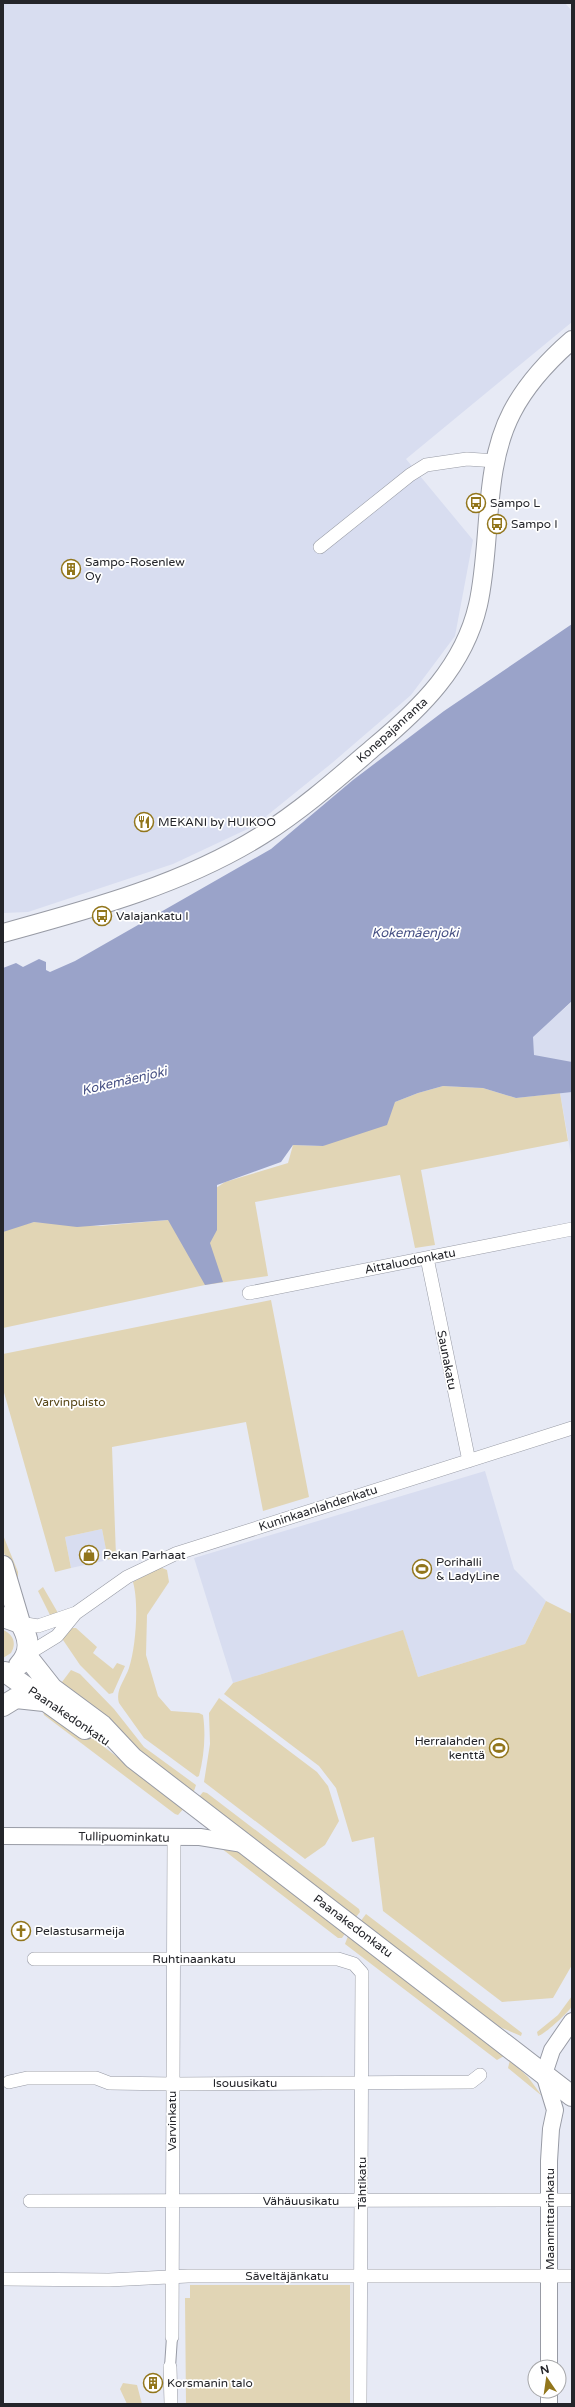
<svg xmlns="http://www.w3.org/2000/svg" width="575" height="2407" viewBox="0 0 575 2407" font-family="'Varela Round',sans-serif">
<style>
.built{fill:#d8ddf0}
.green{fill:#e1d5b5}
.water{fill:#9aa3c9}
.lines{fill:none;stroke-linecap:round;stroke-linejoin:round}
.pedestrian-casing{stroke:#989ba5;stroke-width:12}
.minor-casing{stroke:#989ba5;stroke-width:14}
.tertiary-casing{stroke:#989ba5;stroke-width:18}
.secondary-casing{stroke:#989ba5;stroke-width:20}
.primary-casing{stroke:#989ba5;stroke-width:22}
.pedestrian{stroke:#fff;stroke-width:10}
.minor{stroke:#fff;stroke-width:13}
.tertiary{stroke:#fff;stroke-width:16}
.secondary{stroke:#fff;stroke-width:18}
.primary{stroke:#fff;stroke-width:20}
.labels{text-anchor:middle;stroke-width:3.5;stroke-linejoin:round;paint-order:stroke}
.poi-label{font-size:12px;fill:#24252a;stroke:#fff;text-anchor:start}
.street-label{font-size:12px;fill:#24252a;stroke:#fff}
.park-label{font-size:12px;fill:#574616;stroke:#fff}
.water-label{font-size:13px;font-style:italic;fill:#465084;stroke:#fff}
</style>
<rect width="100%" height="100%" fill="#e7eaf5"/>
<path class="built" d="M 3,3 L 565,3 L 572,11 L 572,322 L 406,459 L 473,540 L 455,636 L 411,695 L 332,763 L 254,826 L 173,864 L 28,912 L 3,913 Z
M 572,1002 L 572,1161 L 560,1093 L 473,1088 Z
M 485,1471 L 514,1569 L 546,1601 L 525,1644 L 418,1677 L 403,1631 L 233,1683 L 194,1558 Z
M 102,1529 L 108,1560 L 71,1568 L 65,1537 Z"/>
<path class="green" d="M 443,1086 L 483,1088 L 516,1098 L 560,1093 L 568,1141 L 421,1170 L 435,1245 L 415,1248 L 400,1175 L 255,1202 L 268,1276 L 205,1285 L 3,1328 L 3,1230 L 34,1222 L 100,1226 L 168,1220 L 225,1182 L 288,1163 L 293,1145 L 323,1146 L 395,1102 L 418,1093 Z
M 271,1300 L 309,1497 L 263,1511 L 246,1422 L 112,1447 L 116,1556 L 108,1560 L 102,1529 L 65,1537 L 71,1568 L 55,1572 L 3,1389 L 3,1354 Z
M 3,1535 L 18,1572 L 18,1578 L 13,1579 L 3,1550 Z
M 160,1567 L 167,1570 L 169,1582 L 147,1615 L 146,1655 L 158,1696 L 171,1711 L 199,1713 L 203,1715 C 206,1736 204,1756 199,1776 L 197,1777 L 144,1738 L 119,1703 C 115,1690 125,1680 129,1668 C 136,1647 139,1603 133,1582 Z
M 43,1587 L 58,1613 L 51,1617 L 38,1591 Z
M 546,1601 L 572,1614 L 572,1965 L 553,1998 L 502,2002 L 383,1911 L 374,1837 L 352,1842 L 336,1788 L 319,1766 L 224,1694 L 233,1683 L 403,1630 L 418,1677 L 525,1644 Z
M 72,1628 L 76,1628 L 97,1647 L 93,1653 L 113,1669 L 117,1663 L 125,1666 L 113,1693 L 109,1694 L 80,1665 L 61,1637 Z
M 3,1630 C 13,1634 17,1643 11,1653 L 3,1658 Z
M 71,1670 L 80,1674 L 114,1709 L 144,1747 L 196,1785 L 193,1794 L 190,1794 L 97,1713 L 59,1686 Z
M 219,1698 L 317,1772 L 328,1786 L 339,1821 L 325,1845 L 305,1859 L 204,1782 L 210,1744 L 209,1713 Z
M 43,1711 L 78,1727 L 184,1808 L 178,1815 L 175,1814 L 44,1715 Z
M 203,1792 L 207,1793 L 359,1909 L 360,1912 L 356,1917 L 198,1798 Z
M 217,1845 L 237,1849 L 346,1932 L 342,1938 L 338,1938 Z
M 366,1914 L 522,2033 L 521,2036 L 500,2027 L 360,1922 Z
M 348,1936 L 504,2056 L 497,2060 L 345,1944 Z
M 572,1996 C 572,1999 573,2003 572,2006 C 569,2012 544,2035 538,2036 L 537,2032 L 558,2015 Z
M 510,2060 L 528,2077 L 542,2096 L 508,2068 Z
M 190,2285 L 350,2285 L 350,2404 L 186,2404 L 185,2298 L 190,2298 Z
M 123,2383 L 137,2385 L 142,2404 L 127,2404 L 120,2389 Z"/>
<path class="water" d="M 572,624 L 572,1001 L 533,1037 L 534,1055 L 572,1062 L 572,1092 L 516,1098 L 483,1088 L 443,1086 L 418,1093 L 395,1102 L 387,1125 L 323,1146 L 293,1145 L 281,1162 L 217,1185 L 217,1230 L 210,1243 L 223,1282 L 205,1285 L 168,1220 L 77,1227 L 34,1222 L 3,1232 L 3,968 L 16,963 L 23,967 L 39,959 L 46,962 L 46,970 L 50,972 L 75,961 L 271,849 L 353,780 L 444,711 Z"/>
<g class="lines">
<defs>
<path id="pedestrian" d="M 170,2367 L 172,2337"/>
<path id="minor" d="M 320,547 L 410,475 L 426,465 L 467,459 L 496,461
M 427,1258 L 469,1461
M 249,1293 L 572,1229
M 20,1623 L 38,1626 L 76,1613 L 127,1577 L 175,1554 L 572,1428
M 26,1655 L 57,1636 L 75,1614
M 34,1959 L 338,1959 L 354,1964 L 362,1973 L 360,2404
M 9,2082 L 27,2078 L 96,2078 L 109,2083 L 173,2084 L 471,2082 L 480,2075
M 30,2201 L 572,2200
M 3,2279 L 109,2280 L 188,2276 L 572,2276
M 172,2337 L 174,1838
M 170,2367 L 171,2404"/>
<path id="tertiary" d="M 3,1836 L 200,1837 L 243,1844
M 549,2367 L 549,2161 L 551,2129 L 555,2110 L 544,2074 L 552,2050 L 572,2021
M 549,2404 L 549,2391"/>
<path id="secondary" d="M 3,933 C 91,909 184,884 262,835 C 302,810 338,778 374,747 C 421,708 464,666 478,605 C 492,544 482,469 512,412 C 526,385 549,360 572,340"/>
<path id="primary" d="M 3,1566 L 20,1623
M 3,1617 L 20,1623 C 29,1637 32,1652 19,1665
M 26,1655 L 52,1688 L 102,1725 L 133,1758 L 572,2096
M 5,1672 L 85,1729
M 3,1706 L 16,1698 L 44,1701"/>
</defs>
<use href="#pedestrian" class="pedestrian-casing"/>
<use href="#minor" class="minor-casing"/>
<use href="#tertiary" class="tertiary-casing"/>
<use href="#secondary" class="secondary-casing"/>
<use href="#primary" class="primary-casing"/>
<use href="#pedestrian" class="pedestrian"/>
<use href="#minor" class="minor"/>
<use href="#tertiary" class="tertiary"/>
<use href="#secondary" class="secondary"/>
<use href="#primary" class="primary"/>
</g>
<defs>
<symbol id="bus-ring" viewBox="-11 -11 22 22"><circle r="9.5" fill="#fff" stroke="#92761c" stroke-width="1.5"/><path d="M-5-6H5V4H4V6H2V4H-2V6H-4V4H-5ZM-3.5-4V0h7V-4ZM-3.5 1.2v1.5H-2V1.2ZM2 1.2v1.5H3.5V1.2Z" fill="#92761c"/></symbol>
<symbol id="building-ring" viewBox="-11 -11 22 22"><circle r="9.5" fill="#fff" stroke="#92761c" stroke-width="1.5"/><path d="M-4-6H4V6H1V3H-1V6H-4ZM-2.5-4.3h1.7v1.8h-1.7ZM.8-4.3h1.7v1.8H.8ZM-2.5-1h1.7V.8h-1.7ZM.8-1h1.7V.8H.8Z" fill="#92761c"/></symbol>
<symbol id="restaurant-ring" viewBox="-11 -11 22 22"><circle r="9.5" fill="#fff" stroke="#92761c" stroke-width="1.5"/><path d="M-5-6h1v4h1v-4h1v4h1v-4h1v5L-1.5 .5V6h-2V.5L-5-1ZM5-6V6H3V1.5H1.5Q1.5-4 5-6Z" fill="#92761c"/></symbol>
<symbol id="shop-ring" viewBox="-11 -11 22 22"><circle r="9.5" fill="#fff" stroke="#92761c" stroke-width="1.5"/><path d="M-5-2.5h2.3a2.7 3.5 0 0 1 5.4 0H5L5.5 6h-11ZM-1.5-2.5h3a1.5 2.3 0 0 0-3 0Z" fill="#92761c"/></symbol>
<symbol id="stadium-ring" viewBox="-11 -11 22 22"><circle r="9.5" fill="#fff" stroke="#92761c" stroke-width="1.5"/><path d="M0-5a6.5 5 0 1 0 0 10a6.5 5 0 1 0 0-10ZM-3.5-1.8h7v3.6h-7Z" fill="#92761c"/></symbol>
<symbol id="church-ring" viewBox="-11 -11 22 22"><circle r="9.5" fill="#fff" stroke="#92761c" stroke-width="1.5"/><path d="M-1.2-6h2.4v3.5h3.3v2.4h-3.3V6h-2.4V-.1h-3.3v-2.4h3.3Z" fill="#92761c"/></symbol>
</defs>
<g fill-rule="evenodd">
<use href="#bus-ring" x="465" y="492" width="22" height="22"/>
<use href="#bus-ring" x="486" y="513" width="22" height="22"/>
<use href="#building-ring" x="60" y="558" width="22" height="22"/>
<use href="#restaurant-ring" x="133" y="811" width="22" height="22"/>
<use href="#bus-ring" x="91" y="905" width="22" height="22"/>
<use href="#shop-ring" x="78" y="1544" width="22" height="22"/>
<use href="#stadium-ring" x="411" y="1558" width="22" height="22"/>
<use href="#stadium-ring" x="488" y="1737" width="22" height="22"/>
<use href="#church-ring" x="10" y="1920" width="22" height="22"/>
<use href="#building-ring" x="142" y="2372" width="22" height="22"/>
</g>
<g class="labels">
<g class="poi-label">
<text x="490" y="507">Sampo L</text>
<text x="511" y="528">Sampo I</text>
<text x="85" y="566">Sampo-Rosenlew<tspan x="85" dy="14">Oy</tspan></text>
<text x="158" y="826">MEKANI by HUIKOO</text>
<text x="116" y="920">Valajankatu I</text>
<text x="103" y="1559">Pekan Parhaat</text>
<text x="436" y="1566">Porihalli<tspan x="436" dy="14">&amp; LadyLine</tspan></text>
<text x="485" y="1745" text-anchor="end">Herralahden<tspan x="485" dy="14">kenttä</tspan></text>
<text x="35" y="1935">Pelastusarmeija</text>
<text x="167" y="2387">Korsmanin talo</text>
</g>
<g class="street-label">
<text transform="translate(392 730) rotate(-42)" y="4">Konepajanranta</text>
<text transform="translate(410 1261) rotate(-11)" y="4">Aittaluodonkatu</text>
<text transform="translate(447 1360) rotate(79)" y="4">Saunakatu</text>
<text transform="translate(318 1508) rotate(-18)" y="4">Kuninkaanlahdenkatu</text>
<text transform="translate(69 1716) rotate(34)" y="4">Paanakedonkatu</text>
<text transform="translate(124 1837) rotate(1)" y="4">Tullipuominkatu</text>
<text transform="translate(353 1926) rotate(37)" y="4">Paanakedonkatu</text>
<text x="194" y="1963">Ruhtinaankatu</text>
<text x="245" y="2087">Isouusikatu</text>
<text transform="translate(172 2121) rotate(-90)" y="4">Varvinkatu</text>
<text transform="translate(362 2183) rotate(-90)" y="4">Tähtikatu</text>
<text x="301" y="2205">Vähäuusikatu</text>
<text transform="translate(550 2219) rotate(-90)" y="4">Maanmittarinkatu</text>
<text x="287" y="2280">Säveltäjänkatu</text>
</g>
<g class="park-label">
<text x="70" y="1406">Varvinpuisto</text>
</g>
<g class="water-label">
<text x="415" y="937">Kokemäenjoki</text>
<text transform="translate(124 1080) rotate(-13)" y="5">Kokemäenjoki</text>
</g>
</g>
<rect width="575" height="2407" fill="none" stroke="#24252a" stroke-width="8"/>
<g transform="translate(547 2379) rotate(347)"><circle r="19" fill="#ffffff" stroke="#a7a8aa"/>
<path d="M0-3L7 15L0 10L-7 15Z" fill="#92761c"/>
<text y="-6" font-size="11" font-weight="bold" text-anchor="middle" fill="#24252a">N</text>
</g>
</svg>
